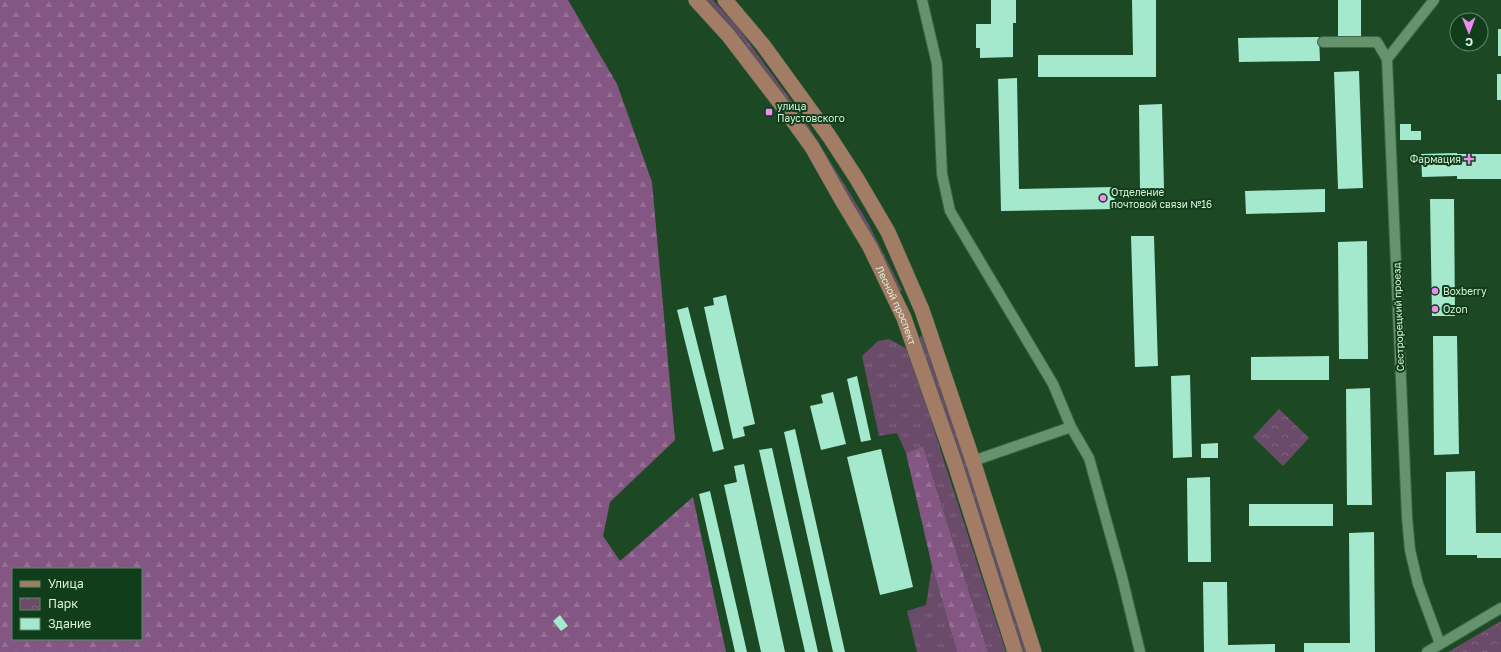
<svg xmlns="http://www.w3.org/2000/svg" width="1501" height="652" viewBox="0 0 1501 652" font-family="'Golos Text',sans-serif">
<style>
.grass{fill:url(#grass-tufts)}
.forest{fill:url(#forest-firs);fill-rule:evenodd}
.park{fill:url(#park-crowns)}
.building{fill:#a4e9cd}
.lines{fill:none;stroke-linecap:round;stroke-linejoin:round}
.street-casing{stroke:#3d6546;stroke-width:12}
.primary-casing{stroke:#3d6546;stroke-width:16}
.street{stroke:#65936b;stroke-width:10}
.primary{stroke:#a27c65;stroke-width:15}
.poi-dot{fill:#f38af2;stroke:#103e1a;stroke-width:1.5}
.labels{text-anchor:middle;stroke-width:4;stroke-linejoin:round;paint-order:stroke}
.poi-label{font-size:10px;fill:#daf2dc;stroke:#103e1a;text-anchor:start}
.street-label{font-size:10px;fill:#daf2dc;stroke:#103e1a}
</style>
<defs>
<pattern id="grass-tufts" width="24" height="20" patternUnits="userSpaceOnUse"><rect width="24" height="20" fill="#6b4b6a"/><path d="M3 7l-1-3M5 7V3M7 7l1-3M15 17l-1-3M17 17v-4M19 17l1-3" fill="none" stroke="#80657f"/></pattern>
<pattern id="forest-firs" width="22" height="20" patternUnits="userSpaceOnUse"><rect width="22" height="20" fill="#845683"/><path d="M5 1l3.5 6h-7zM16 11l3.5 6h-7z" fill="#956f94"/></pattern>
<pattern id="park-crowns" width="20" height="18" patternUnits="userSpaceOnUse"><rect width="20" height="18" fill="#6b4b6a"/><path d="M2 6a3 3 0 1 1 6 0M12 15a3 3 0 1 1 6 0" fill="none" stroke="#80657f"/></pattern>
</defs>
<rect width="100%" height="100%" fill="#1c4924"/>
<path class="grass" d="M 707,0 L 713,0 L 737,26 L 801,114 L 867,221 L 902,290 L 899,292 L 801,121 L 740,37 Z
M 922,335 L 963,452 L 1026,652 L 1020,652 L 918,339 Z
M 889,339 L 909,350 L 944,461 L 1006,652 L 988,652 L 923,446 L 906,453 L 897,433 L 879,436 L 862,356 L 878,341 Z
M 932,566 L 957,652 L 917,652 L 907,611 L 926,605 Z"/>
<path class="forest" d="M 0,0 L 568,0 L 617,84 L 652,182 L 675,440 L 610,502 L 603,536 L 620,561 L 693,497 L 726,652 L 0,652 ZM 13,569 L 141,569 L 141,639 L 13,639 Z
M 923,446 L 988,652 L 957,652 L 932,566 L 906,453 Z"/>
<path class="park" d="M 1279,409 L 1309,438 L 1283,466 L 1253,437 Z
M 1501,621 L 1501,652 L 1448,652 Z"/>
<path class="building" d="M 991,0 L 1016,0 L 1016,23 L 1013,23 L 1013,57 L 980,58 L 980,48 L 976,48 L 976,24 L 991,24 Z
M 1132,0 L 1156,0 L 1156,77 L 1038,77 L 1038,55 L 1133,55 Z
M 1338,0 L 1361,0 L 1361,36 L 1338,36 Z
M 1498,29 L 1501,29 L 1501,56 L 1498,56 Z
M 1319,37 L 1320,61 L 1239,62 L 1238,38 Z
M 1359,71 L 1363,188 L 1338,189 L 1334,72 Z
M 1497,74 L 1501,74 L 1501,100 L 1497,100 Z
M 1017,78 L 1019,189 L 1114,187 L 1115,209 L 1001,211 L 998,79 Z
M 1162,104 L 1164,189 L 1140,189 L 1139,105 Z
M 1400,124 L 1411,124 L 1411,131 L 1421,131 L 1421,140 L 1400,140 Z
M 1457,153 L 1457,154 L 1501,154 L 1501,179 L 1457,179 L 1457,176 L 1422,177 L 1421,154 Z
M 1325,189 L 1325,212 L 1246,214 L 1245,191 Z
M 1430,199 L 1454,199 L 1455,316 L 1432,316 Z
M 1131,236 L 1154,236 L 1158,366 L 1135,367 Z
M 1367,241 L 1368,359 L 1339,359 L 1338,242 Z
M 726,295 L 755,424 L 743,427 L 745,436 L 733,439 L 704,307 L 714,305 L 713,298 Z
M 688,307 L 724,449 L 713,452 L 677,310 Z
M 1433,336 L 1457,336 L 1459,454 L 1434,455 Z
M 1329,356 L 1329,380 L 1251,380 L 1251,357 Z
M 1190,375 L 1192,457 L 1173,458 L 1171,376 Z
M 857,376 L 871,440 L 861,442 L 847,379 Z
M 1370,388 L 1372,505 L 1347,505 L 1346,389 Z
M 833,392 L 846,444 L 821,450 L 810,406 L 823,403 L 821,395 Z
M 795,429 L 845,652 L 833,652 L 784,432 Z
M 1218,443 L 1218,458 L 1201,458 L 1201,444 Z
M 772,448 L 818,652 L 805,652 L 759,450 Z
M 881,449 L 913,587 L 880,595 L 847,457 Z
M 744,464 L 785,652 L 761,652 L 724,485 L 737,482 L 734,466 Z
M 1475,471 L 1476,533 L 1501,533 L 1501,558 L 1477,558 L 1477,555 L 1446,555 L 1446,472 Z
M 1210,477 L 1211,562 L 1188,562 L 1187,478 Z
M 710,491 L 747,652 L 735,652 L 699,494 Z
M 1249,504 L 1333,504 L 1333,526 L 1249,526 Z
M 1374,532 L 1375,652 L 1304,652 L 1304,643 L 1350,643 L 1349,533 Z
M 1203,582 L 1227,582 L 1228,645 L 1275,644 L 1275,652 L 1204,652 Z
M 560,615 L 568,626 L 561,631 L 553,621 Z"/>
<g class="lines">
<defs>
<path id="street" d="M 922,0 L 937,64 L 942,174 L 950,211 L 1053,384 L 1071,427 L 1089,458 L 1122,577 L 1140,652
M 1434,0 L 1387,59 L 1407,517 L 1410,550 L 1418,584 L 1440,644
M 1323,42 L 1377,42 L 1387,59
M 973,461 L 1071,427
M 1427,652 L 1501,608"/>
<g id="primary">
<path id="s1" d="M 696,0 L 728,35 L 781,104 L 812,147 L 843,202 L 870,247 L 904,318 L 955,464 L 1015,652"/>
<path d="M 725,0 L 763,45 L 829,136 L 857,179 L 888,232 L 922,310 L 973,461 L 1034,652"/>
</g>
</defs>
<use href="#street" class="street-casing"/>
<use href="#primary" class="primary-casing"/>
<use href="#street" class="street"/>
<use href="#primary" class="primary"/>
</g>
<g class="poi-dot">
<rect x="765" y="108" width="8" height="8" rx="2"/>
<path d="M1467 153h4v4h4v4h-4v4h-4v-4h-4v-4h4z"/>
<circle cx="1103" cy="198" r="4"/>
<circle cx="1435" cy="291" r="4"/>
<circle cx="1435" cy="309" r="4"/>
</g>
<g class="labels">
<g class="poi-label">
<text x="777" y="110">улица<tspan x="777" dy="12">Паустовского</tspan></text>
<text x="1461" y="163" text-anchor="end">Фармация</text>
<text x="1111" y="196">Отделение<tspan x="1111" dy="12">почтовой связи №16</tspan></text>
<text x="1443" y="295">Boxberry</text>
<text x="1443" y="313">Ozon</text>
</g>
<g class="street-label">
<text dy="4" stroke="none"><textPath href="#s1" startOffset="367">Лесной проспект</textPath></text>
<text transform="translate(1398 317) rotate(-92)" y="4">Сестрорецкий проезд</text>
</g>
</g>
<rect x="12" y="568" width="130" height="72" fill="#103e1a" stroke="#618668"/>
<rect x="20" y="581" width="20" height="6" fill="#a27c65" stroke="#618668"/>
<text x="48" y="588" font-size="12" fill="#daf2dc">Улица</text>
<rect x="20" y="598" width="20" height="12" fill="url(#park-crowns)" stroke="#618668"/>
<text x="48" y="608" font-size="12" fill="#daf2dc">Парк</text>
<rect x="20" y="618" width="20" height="12" fill="#a4e9cd" stroke="#618668"/>
<text x="48" y="628" font-size="12" fill="#daf2dc">Здание</text>
<g transform="translate(1469 32) rotate(179)"><circle r="19" fill="#103e1a" stroke="#618668"/>
<path d="M0-3L7 15L0 10L-7 15Z" fill="#f38af2"/>
<text y="-6" font-size="11" font-weight="bold" text-anchor="middle" fill="#daf2dc">С</text>
</g>
</svg>
